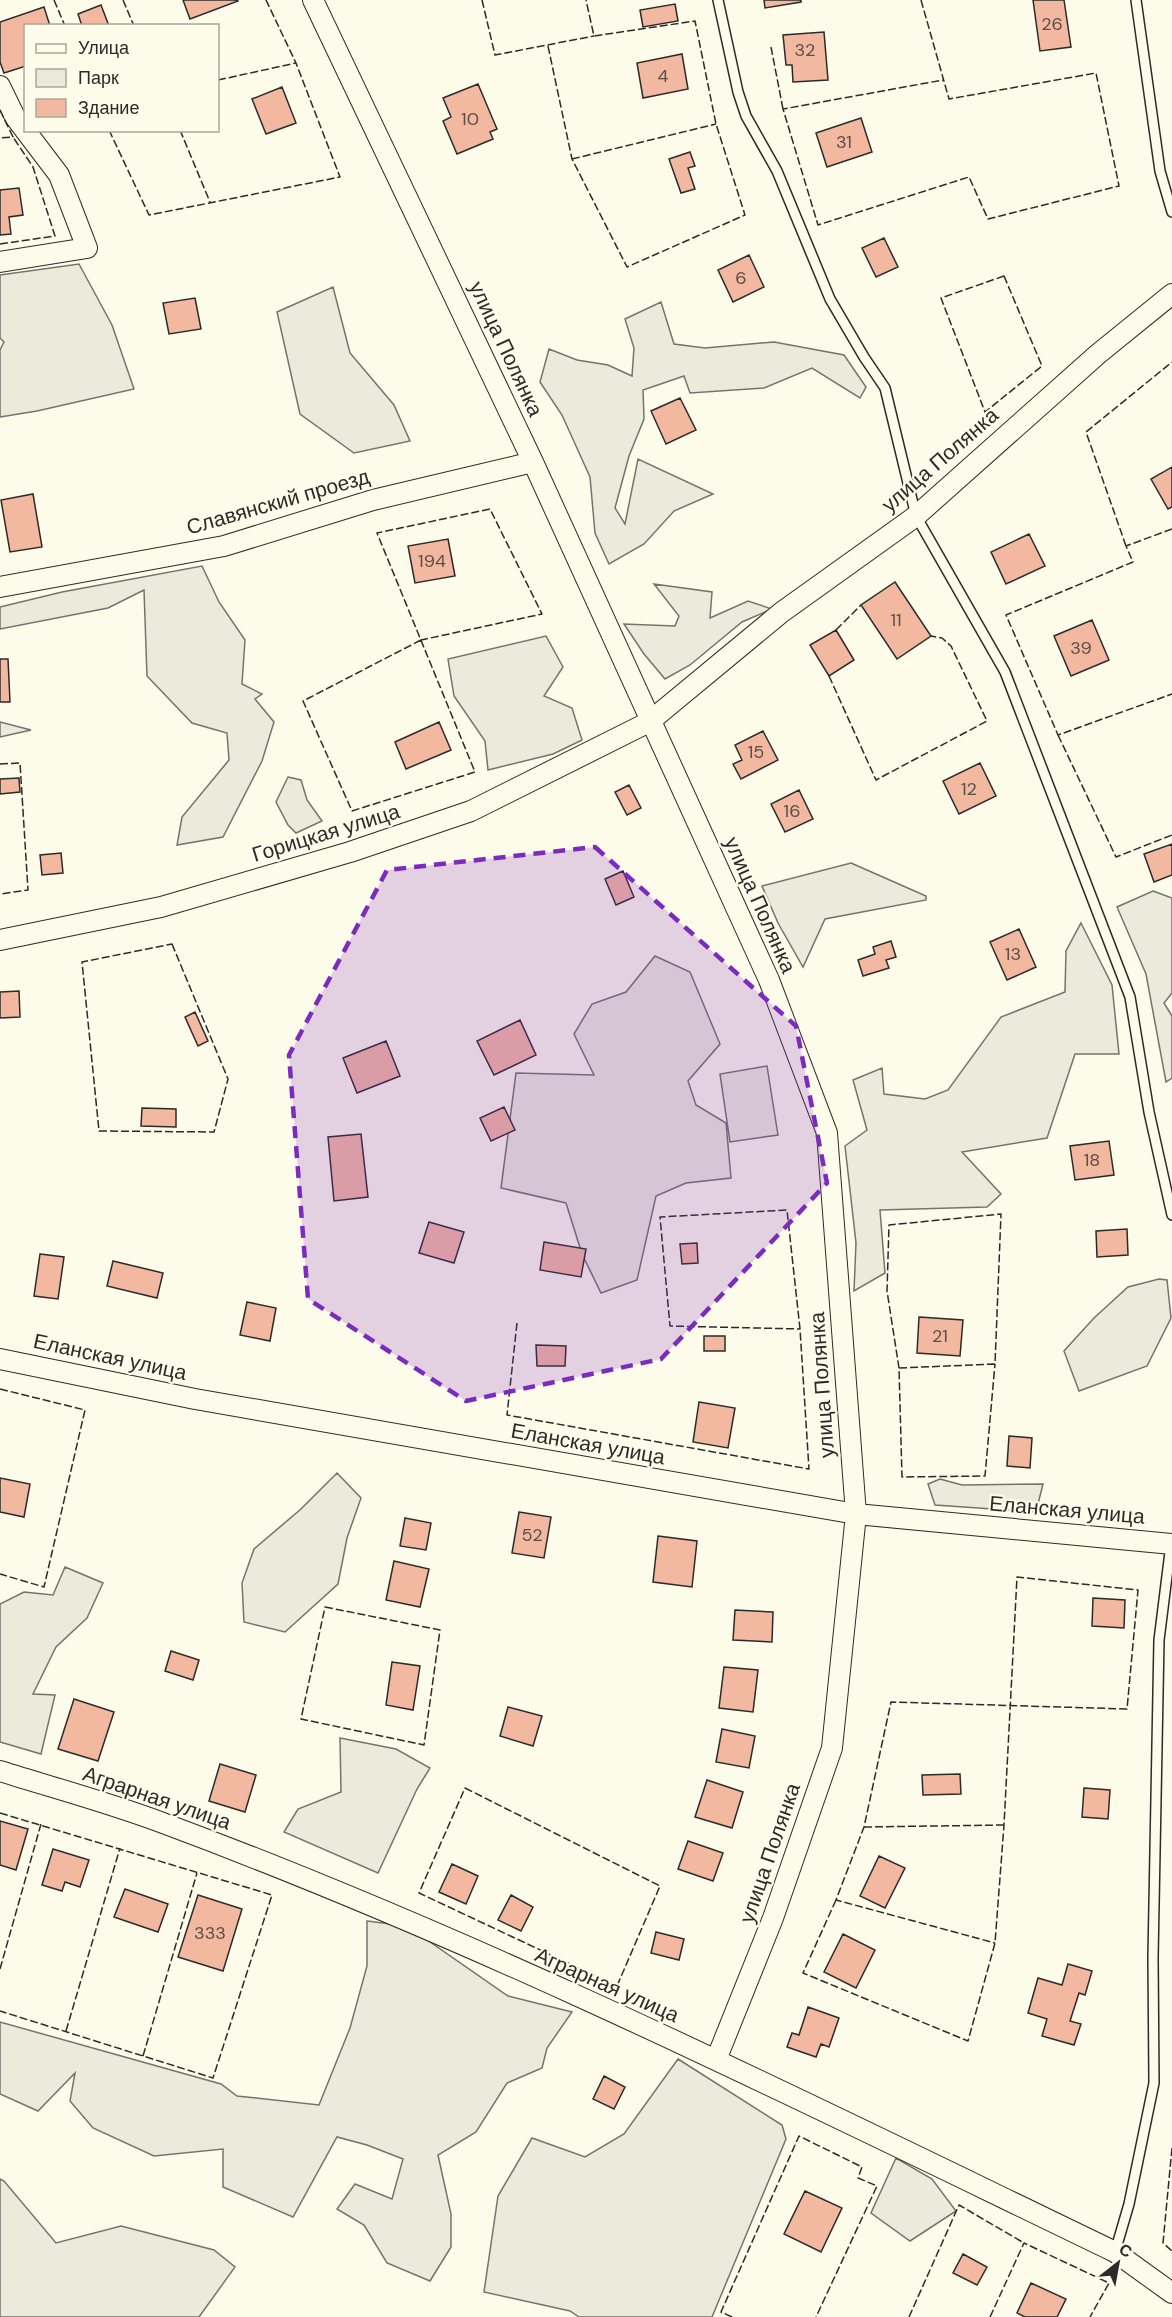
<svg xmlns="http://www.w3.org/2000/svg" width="1172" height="2317" viewBox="0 0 1172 2317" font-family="'DM Sans',sans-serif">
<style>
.green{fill:#ecebdb;stroke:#74746e;stroke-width:1.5}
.building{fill:#f2b8a0;stroke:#2b2b2b;stroke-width:1.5}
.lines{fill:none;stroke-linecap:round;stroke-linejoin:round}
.lane-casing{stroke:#2b2b2b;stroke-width:12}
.street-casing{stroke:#2b2b2b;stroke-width:22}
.lane{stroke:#fdfbea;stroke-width:9}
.street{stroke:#fdfbea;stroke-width:20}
.fence{stroke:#2b2b2b;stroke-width:1.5;stroke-dasharray:8 3;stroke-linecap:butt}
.marked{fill:#7b2cbf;fill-opacity:0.2;stroke:#7b2cbf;stroke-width:4.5;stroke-dasharray:12 8;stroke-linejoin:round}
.labels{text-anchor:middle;stroke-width:4.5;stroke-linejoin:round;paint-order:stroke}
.number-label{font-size:18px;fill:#5d4e48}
.street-label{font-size:21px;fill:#2b2b2b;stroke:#fdfbea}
</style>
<rect width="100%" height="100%" fill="#fdfbea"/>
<path class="green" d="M 79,264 L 112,325 L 134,389 L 37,411 L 0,417 L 0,350 L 4,342 L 0,338 L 0,275 Z
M 333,287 L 350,353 L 394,405 L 410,441 L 354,453 L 300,414 L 277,312 Z
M 661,302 L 674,344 L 705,348 L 774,342 L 844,355 L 866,387 L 860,398 L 812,368 L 764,388 L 690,393 L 684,376 L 643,390 L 644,419 L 629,456 L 615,508 L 625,524 L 638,459 L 713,494 L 674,511 L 644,544 L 609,564 L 595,533 L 590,477 L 562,415 L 540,382 L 549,349 L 577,360 L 608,365 L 632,376 L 634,348 L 625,319 Z
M 202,566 L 219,602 L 245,640 L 242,684 L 262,694 L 255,699 L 274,722 L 262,761 L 223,837 L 177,845 L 182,817 L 229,760 L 227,733 L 192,723 L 147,676 L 144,590 L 108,608 L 0,629 L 0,607 L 62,592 Z
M 654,584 L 712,592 L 710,618 L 748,601 L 772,609 L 742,622 L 690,665 L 665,679 L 644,654 L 624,624 L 675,626 L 679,616 Z
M 546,636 L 563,667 L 544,696 L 572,708 L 582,740 L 553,754 L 488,770 L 485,741 L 454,696 L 448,659 Z
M 0,722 L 31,730 L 0,737 Z
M 288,777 L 301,780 L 307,800 L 322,821 L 296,833 L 288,825 L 276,802 Z
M 851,863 L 926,896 L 926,900 L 825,919 L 803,967 L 778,923 L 762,886 Z
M 1153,891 L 1172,898 L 1172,993 L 1164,1003 L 1172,1016 L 1172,1078 L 1166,1082 L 1146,974 L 1117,907 Z
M 1081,923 L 1112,985 L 1119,1054 L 1075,1054 L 1047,1138 L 962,1152 L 1001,1194 L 987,1207 L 880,1210 L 885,1273 L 854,1291 L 856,1243 L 845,1146 L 867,1130 L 853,1080 L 882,1068 L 884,1094 L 925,1099 L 948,1090 L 1001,1017 L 1065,992 L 1066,951 Z
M 655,956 L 690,972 L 720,1044 L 688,1081 L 696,1105 L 726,1123 L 731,1178 L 686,1183 L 656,1196 L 637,1280 L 601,1293 L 582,1254 L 566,1203 L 501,1188 L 516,1073 L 594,1075 L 574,1034 L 592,1004 L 626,992 Z
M 767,1066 L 778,1135 L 730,1142 L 720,1074 Z
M 1159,1279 L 1167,1280 L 1171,1318 L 1147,1366 L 1079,1391 L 1064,1351 L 1094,1318 L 1128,1287 Z
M 337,1473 L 361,1498 L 347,1538 L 338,1584 L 285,1632 L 244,1622 L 242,1583 L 254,1549 L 301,1509 Z
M 940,1479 L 962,1485 L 1043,1484 L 1036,1512 L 935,1505 L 928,1484 Z
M 65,1567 L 103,1583 L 87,1618 L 56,1647 L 33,1694 L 55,1695 L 41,1754 L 0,1742 L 0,1604 L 24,1592 L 53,1595 Z
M 340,1738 L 396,1749 L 430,1768 L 417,1789 L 378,1873 L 284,1832 L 298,1809 L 341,1792 Z
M 367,1921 L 407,1926 L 508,1996 L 572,2012 L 547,2048 L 542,2068 L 507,2083 L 476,2132 L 438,2155 L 451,2214 L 451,2247 L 430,2281 L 387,2263 L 364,2225 L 337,2209 L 355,2184 L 392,2199 L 403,2159 L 367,2145 L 337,2137 L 293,2217 L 223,2187 L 223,2149 L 154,2156 L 93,2128 L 70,2101 L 75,2073 L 38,2111 L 0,2094 L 0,2022 L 221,2084 L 237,2096 L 319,2105 L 350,2028 L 367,1966 Z
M 678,2059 L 782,2125 L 786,2139 L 712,2317 L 579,2317 L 570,2311 L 484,2292 L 498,2196 L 532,2138 L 585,2157 L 624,2134 Z
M 896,2158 L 932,2179 L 956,2211 L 910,2241 L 871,2213 Z
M 0,2179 L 4,2181 L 56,2243 L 121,2226 L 214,2250 L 235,2267 L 199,2317 L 0,2317 Z"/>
<path class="building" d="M 183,0 L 237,0 L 238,1 L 190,19 Z
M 764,0 L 801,0 L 801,2 L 765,8 Z
M 1033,0 L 1064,0 L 1071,47 L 1040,51 Z
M 675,4 L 678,21 L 643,27 L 640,10 Z
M 101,5 L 109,26 L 82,26 L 78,14 Z
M 44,7 L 50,26 L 26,26 L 26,66 L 4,73 L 0,62 L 0,22 Z
M 824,32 L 828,80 L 793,82 L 792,65 L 786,65 L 783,35 Z
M 682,54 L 688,89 L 643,98 L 637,63 Z
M 478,84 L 497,129 L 490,132 L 493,139 L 457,154 L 443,121 L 451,117 L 443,98 Z
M 282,87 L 296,123 L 266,134 L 252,99 Z
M 861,118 L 872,152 L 827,167 L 816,133 Z
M 690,152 L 695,166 L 688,168 L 695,189 L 681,193 L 669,159 Z
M 19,188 L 23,215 L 9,217 L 11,234 L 0,235 L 0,190 Z
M 884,238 L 898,267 L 876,277 L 862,248 Z
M 749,255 L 764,287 L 733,302 L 718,270 Z
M 195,298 L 201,329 L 169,334 L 163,303 Z
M 680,398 L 696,430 L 666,444 L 651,411 Z
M 1172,467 L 1172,507 L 1168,509 L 1151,479 Z
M 33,494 L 42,547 L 10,552 L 1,500 Z
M 1029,534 L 1045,566 L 1006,584 L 991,552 Z
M 448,539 L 455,576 L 415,583 L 408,546 Z
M 895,582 L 931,636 L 897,659 L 861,605 Z
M 1092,620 L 1109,660 L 1071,676 L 1054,636 Z
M 836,630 L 854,660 L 829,676 L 810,645 Z
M 0,659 L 8,659 L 10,702 L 0,702 Z
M 439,722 L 451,750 L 406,769 L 395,742 Z
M 763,731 L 778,760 L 741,779 L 733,764 L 742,760 L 735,745 Z
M 980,763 L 996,796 L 959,814 L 943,781 Z
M 19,778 L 20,792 L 0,794 L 0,779 Z
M 629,785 L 641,808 L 627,815 L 615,792 Z
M 799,790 L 813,819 L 785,832 L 771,804 Z
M 1172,844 L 1172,875 L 1154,882 L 1144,854 Z
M 61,853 L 63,873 L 42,875 L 40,855 Z
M 623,871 L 634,897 L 616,905 L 605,879 Z
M 1019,929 L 1036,967 L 1007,980 L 990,942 Z
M 891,941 L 896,957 L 886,960 L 889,968 L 863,976 L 858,960 L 875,954 L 873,947 Z
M 19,991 L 20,1017 L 0,1018 L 0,992 Z
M 195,1012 L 208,1041 L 198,1046 L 185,1017 Z
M 520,1020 L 536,1055 L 494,1075 L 477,1041 Z
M 386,1041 L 400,1076 L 357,1093 L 343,1058 Z
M 504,1107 L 515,1130 L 491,1141 L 480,1118 Z
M 142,1108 L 176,1109 L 176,1127 L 141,1126 Z
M 361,1134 L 368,1197 L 334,1201 L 328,1137 Z
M 1109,1141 L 1114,1175 L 1075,1180 L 1070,1146 Z
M 429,1222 L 464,1232 L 454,1263 L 419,1253 Z
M 1127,1229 L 1128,1255 L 1097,1257 L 1096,1231 Z
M 544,1242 L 586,1249 L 581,1277 L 540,1270 Z
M 697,1243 L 698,1263 L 682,1264 L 680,1244 Z
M 40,1254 L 64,1257 L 58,1299 L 34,1296 Z
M 113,1261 L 163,1273 L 157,1298 L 107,1286 Z
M 247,1302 L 276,1308 L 270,1341 L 240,1335 Z
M 919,1317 L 963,1320 L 960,1356 L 917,1353 Z
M 704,1336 L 725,1336 L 725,1351 L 704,1351 Z
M 536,1345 L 566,1346 L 565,1366 L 537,1366 Z
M 699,1402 L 735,1408 L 728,1448 L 693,1442 Z
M 1009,1436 L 1032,1438 L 1030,1468 L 1007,1466 Z
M 0,1478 L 30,1484 L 24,1517 L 0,1512 Z
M 519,1512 L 551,1517 L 544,1558 L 512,1553 Z
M 405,1518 L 431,1523 L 426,1550 L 400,1546 Z
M 658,1536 L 697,1541 L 692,1587 L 653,1582 Z
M 394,1561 L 429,1569 L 420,1607 L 386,1600 Z
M 1093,1598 L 1125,1600 L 1124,1628 L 1092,1626 Z
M 735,1610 L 773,1612 L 772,1642 L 733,1640 Z
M 171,1651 L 199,1660 L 193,1680 L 165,1671 Z
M 392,1662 L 420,1666 L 413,1710 L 386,1705 Z
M 724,1667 L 758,1670 L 753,1712 L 719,1708 Z
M 74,1699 L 114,1712 L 98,1761 L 58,1749 Z
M 508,1707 L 542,1716 L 533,1746 L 500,1736 Z
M 722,1729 L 755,1736 L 749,1768 L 716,1762 Z
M 220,1764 L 256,1775 L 245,1812 L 209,1801 Z
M 960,1774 L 961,1794 L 923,1795 L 922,1775 Z
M 707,1780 L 743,1792 L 732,1828 L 695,1817 Z
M 1084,1788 L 1110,1790 L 1108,1819 L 1082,1817 Z
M 0,1821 L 28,1829 L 16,1870 L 0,1865 Z
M 688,1841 L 723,1853 L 713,1881 L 678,1869 Z
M 53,1849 L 89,1860 L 80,1887 L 65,1882 L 62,1891 L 42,1885 Z
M 879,1856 L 905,1868 L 885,1908 L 860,1896 Z
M 452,1864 L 478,1876 L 466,1904 L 439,1892 Z
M 125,1889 L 168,1904 L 158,1932 L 114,1917 Z
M 198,1895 L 242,1909 L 223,1971 L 178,1957 Z
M 511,1895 L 533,1907 L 521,1931 L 498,1920 Z
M 656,1932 L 684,1939 L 679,1960 L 651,1953 Z
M 843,1934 L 875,1950 L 856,1988 L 824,1972 Z
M 1068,1964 L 1092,1971 L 1085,1995 L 1079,1993 L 1070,2021 L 1081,2024 L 1074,2045 L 1042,2036 L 1047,2019 L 1028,2013 L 1038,1978 L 1062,1985 Z
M 808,2007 L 839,2018 L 829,2047 L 821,2044 L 816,2057 L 787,2047 L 792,2033 L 799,2035 Z
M 604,2076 L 625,2087 L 614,2109 L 593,2099 Z
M 805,2191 L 842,2208 L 821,2252 L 784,2234 Z
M 963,2254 L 987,2267 L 977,2285 L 953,2273 Z
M 1031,2283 L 1066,2299 L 1057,2317 L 1025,2317 L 1017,2313 Z"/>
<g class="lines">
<defs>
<path id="lane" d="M 718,0 L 738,92 L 746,116 L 777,171 L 830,299 L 864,357 L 885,388 L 916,516 L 1005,672 L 1130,997 L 1149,1112 L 1172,1215
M 1136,0 L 1160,171 L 1172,212
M 1115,2252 L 1129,2204 L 1154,2083 L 1153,1957 L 1159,1640 L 1171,1544"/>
<path id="street" d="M 313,0 L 533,462 L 769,980 L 827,1133 L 856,1514 L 832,1748 L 773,1918 L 716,2060
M 0,86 L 15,117 L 59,175 L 87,248 L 0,262
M 0,587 L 224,546 L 373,500 L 533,462
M 0,940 L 161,907 L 350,852 L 471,811 L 649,722 L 782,612 L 916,516 L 1098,354 L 1172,294
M 0,1359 L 195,1399 L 856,1514 L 1172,1544
M 0,1771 C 54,1788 110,1803 163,1823 C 489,1944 802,2101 1115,2252 L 1172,2293"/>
</defs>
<use href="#lane" class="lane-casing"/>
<use href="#street" class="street-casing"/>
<use href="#lane" class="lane"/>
<use href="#street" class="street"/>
<path class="fence" d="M 54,0 L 65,26
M 123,0 L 134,26
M 482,0 L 495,55 L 594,36
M 921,0 L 949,99 L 1096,73 L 1119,186 L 988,219 L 969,177 L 818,225 L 783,109 L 943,80
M 548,46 L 572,159 L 627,267 L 745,215 L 716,124 L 695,21 L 594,36 L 586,0
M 771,47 L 783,109
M 218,80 L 296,63
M 0,110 L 13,137 L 0,138
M 109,130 L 149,215 L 340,177 L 296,63 L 266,0
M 180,130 L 210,202
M 572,159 L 716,124
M 0,244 L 55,236 L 33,167 L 13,137
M 1004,276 L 1042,366 L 985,412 L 941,298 Z
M 1172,529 L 1126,546 L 1133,562 L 1006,615 L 1058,735 L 1172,694
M 1126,546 L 1086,432 L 1172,362
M 836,630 L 861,605
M 421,640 L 303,701 L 352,811 L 475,772 L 377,533 L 490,509 L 542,614 L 421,640
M 829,676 L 876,780 L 987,721 L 951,646 L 942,638 L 931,636
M 1058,735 L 1116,857 L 1172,835
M 0,764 L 20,763 L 28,890 L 0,894
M 172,944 L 228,1079 L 214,1132 L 99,1131 L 82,962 Z
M 517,1323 L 507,1415 L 809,1469 L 800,1329 L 787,1210 L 660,1217 L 670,1326 L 800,1329
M 899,1368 L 995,1364 L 1001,1214 L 889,1225 L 887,1291 L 899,1368 L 902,1477 L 985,1476 L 995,1364
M 0,1389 L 85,1410 L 44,1587 L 0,1574
M 325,1607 L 440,1630 L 424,1745 L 301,1719 Z
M 465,1788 L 660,1886 L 617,1986 L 419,1893 Z
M 0,1813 L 272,1895 L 213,2078 L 0,2011
M 864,1827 L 1004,1825
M 836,1900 L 803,1973 L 968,2041 L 995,1943 L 1004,1825 L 1017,1577 L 1138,1590 L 1127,1709 L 891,1702 L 864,1827 L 836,1900 L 995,1943
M 0,1969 L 41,1824
M 66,2031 L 120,1848
M 143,2056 L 197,1873
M 1172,2148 L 1163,2243 L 1172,2251
M 732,2317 L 721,2312 L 799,2136 L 862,2167 L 858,2178 L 877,2186 L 816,2317
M 909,2317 L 959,2205 L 1024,2243
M 990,2317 L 1024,2243 L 1109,2283 L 1090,2317"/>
</g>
<path class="marked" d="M 595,847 L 796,1026 L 827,1183 L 661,1359 L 466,1401 L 308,1299 L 289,1055 L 387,870 Z"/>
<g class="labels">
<g class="number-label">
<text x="1052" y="30">26</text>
<text x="805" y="56">32</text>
<text x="663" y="82">4</text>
<text x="470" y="125">10</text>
<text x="844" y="148">31</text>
<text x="741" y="284">6</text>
<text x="432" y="567">194</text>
<text x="896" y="626">11</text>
<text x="1081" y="654">39</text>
<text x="756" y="758">15</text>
<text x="969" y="795">12</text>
<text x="792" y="817">16</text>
<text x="1013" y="960">13</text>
<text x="1092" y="1166">18</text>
<text x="940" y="1342">21</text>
<text x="532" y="1541">52</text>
<text x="210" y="1939">333</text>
</g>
<g class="street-label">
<text transform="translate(506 349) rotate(65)" y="7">улица Полянка</text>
<text transform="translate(940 460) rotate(-41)" y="7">улица Полянка</text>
<text transform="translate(278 502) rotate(-16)" y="7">Славянский проезд</text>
<text transform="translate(326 833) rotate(-17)" y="7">Горицкая улица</text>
<text transform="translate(760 905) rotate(66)" y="7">улица Полянка</text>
<text transform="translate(110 1357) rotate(12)" y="7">Еланская улица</text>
<text transform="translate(822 1385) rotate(-94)" y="7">улица Полянка</text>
<text transform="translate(588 1444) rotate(10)" y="7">Еланская улица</text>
<text transform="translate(1067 1510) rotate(5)" y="7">Еланская улица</text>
<text transform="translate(157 1798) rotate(19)" y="7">Аграрная улица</text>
<text transform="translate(770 1853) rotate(-71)" y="7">улица Полянка</text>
<text transform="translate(607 1985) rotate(24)" y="7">Аграрная улица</text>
</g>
</g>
<rect x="24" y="24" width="195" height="108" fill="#fdfbea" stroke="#a9a89e" stroke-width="1.5"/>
<rect x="36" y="44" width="30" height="9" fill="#fdfbea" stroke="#a9a89e" stroke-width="1.5"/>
<text x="78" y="54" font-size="18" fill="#2b2b2b">Улица</text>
<rect x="36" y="69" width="30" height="18" fill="#ecebdb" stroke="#a9a89e" stroke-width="1.5"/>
<text x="78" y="84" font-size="18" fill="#2b2b2b">Парк</text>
<rect x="36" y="99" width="30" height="18" fill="#f2b8a0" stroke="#a9a89e" stroke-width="1.5"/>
<text x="78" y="114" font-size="18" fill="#2b2b2b">Здание</text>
<g transform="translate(1118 2263) rotate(31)" stroke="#fdfbea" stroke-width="4.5" paint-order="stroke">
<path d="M0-4.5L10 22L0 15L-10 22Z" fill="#2b2b2b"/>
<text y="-9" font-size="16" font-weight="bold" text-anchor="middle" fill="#2b2b2b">С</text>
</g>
</svg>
